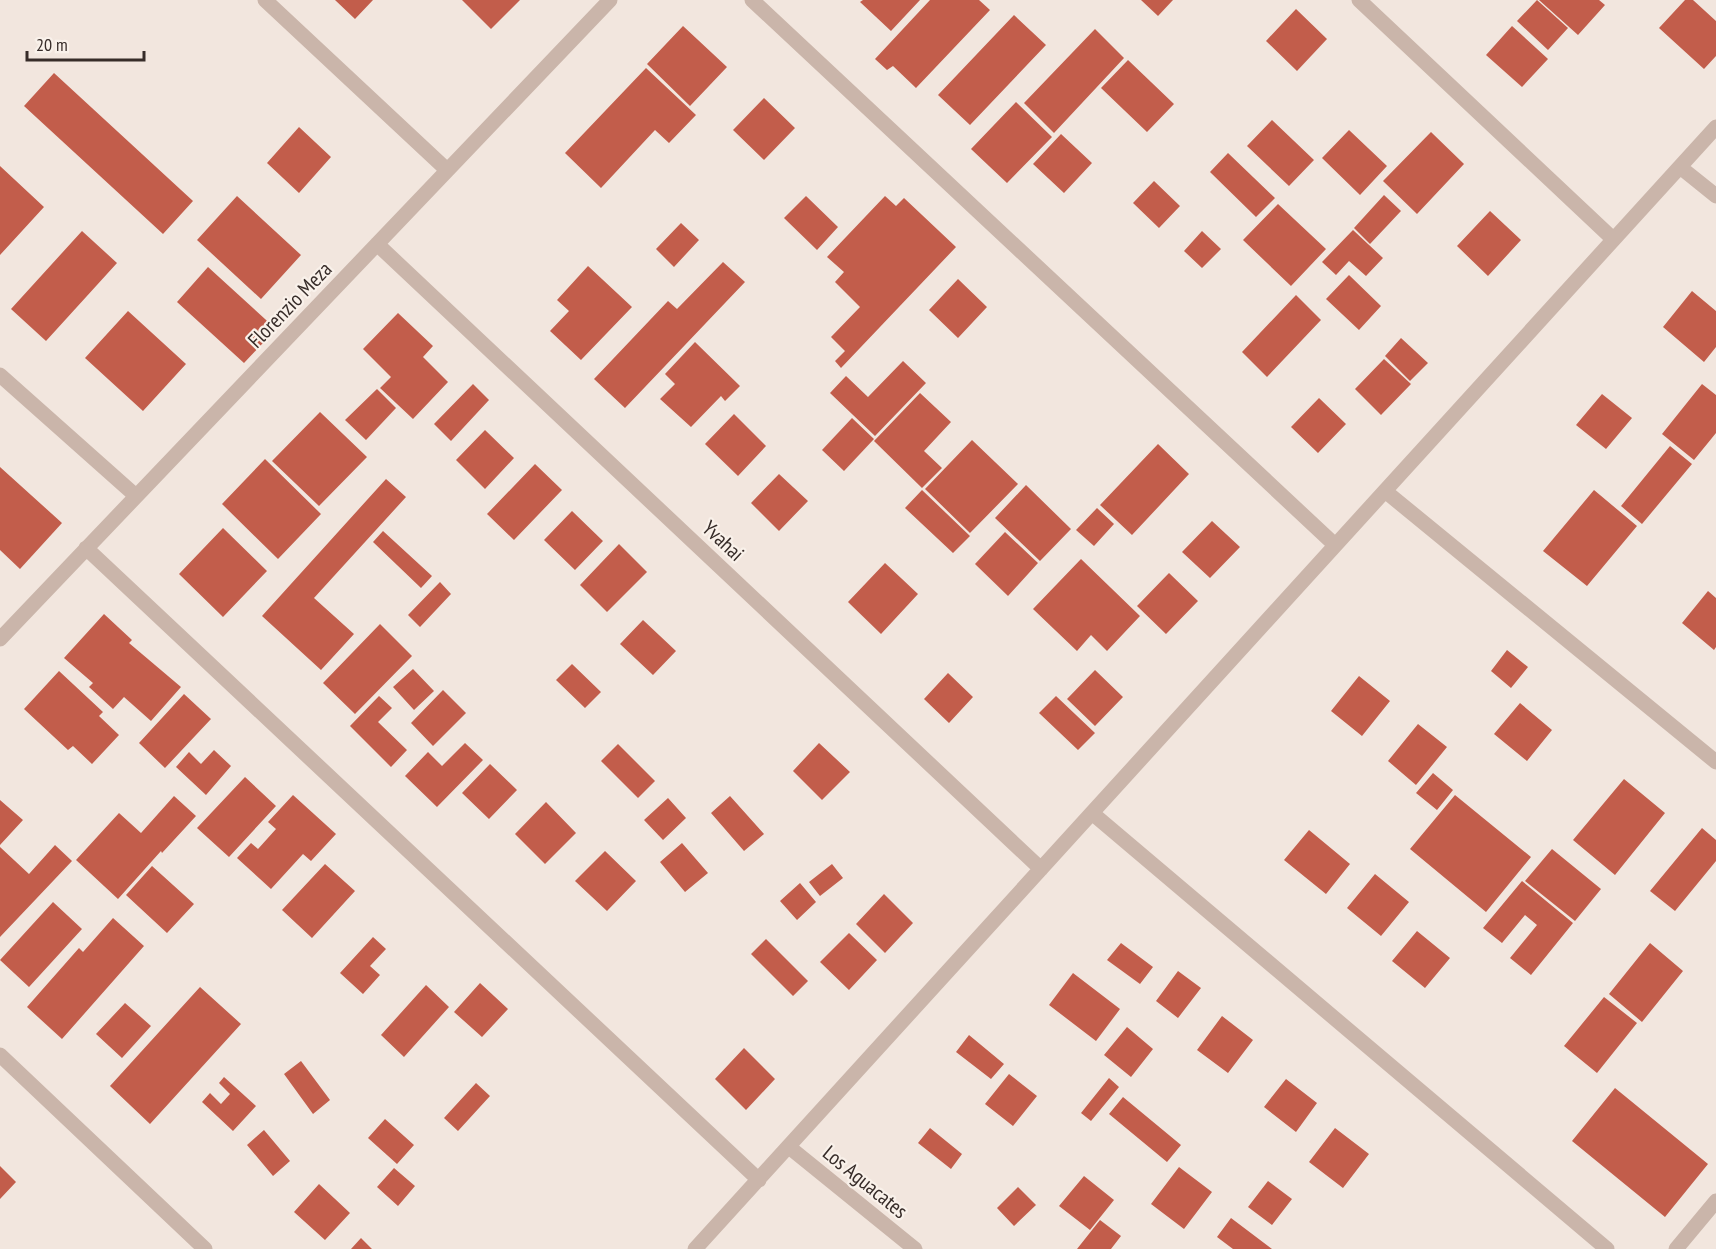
<svg xmlns="http://www.w3.org/2000/svg" width="1716" height="1249" viewBox="0 0 1716 1249" font-family="'PT Sans Narrow',sans-serif">
<style>
.building{fill:#c25d4b}
.lines{fill:none;stroke-linecap:round;stroke-linejoin:round}
.street{stroke:#cab5aa;stroke-width:15}
.labels{text-anchor:middle;stroke-width:4.5;stroke-linejoin:round;paint-order:stroke}
.street-label{font-size:21px;fill:#372c29;stroke:#f9f1ea}
</style>
<rect width="100%" height="100%" fill="#f2e6de"/>
<path class="building" d="M 335,0 L 373,0 L 355,19 Z
M 462,0 L 520,0 L 491,29 Z
M 863,0 L 920,0 L 891,31 L 860,2 Z
M 930,0 L 979,0 L 990,10 L 916,88 L 893,66 L 887,70 L 875,59 Z
M 1141,0 L 1173,0 L 1158,16 Z
M 1537,0 L 1568,28 L 1548,50 L 1517,21 Z
M 1539,0 L 1599,0 L 1605,5 L 1578,35 Z
M 1685,0 L 1693,0 L 1716,21 L 1716,56 L 1704,69 L 1659,28 Z
M 1296,9 L 1327,39 L 1297,71 L 1266,41 Z
M 1014,15 L 1046,45 L 970,125 L 938,95 Z
M 683,26 L 727,67 L 690,106 L 647,64 Z
M 1512,26 L 1548,59 L 1522,87 L 1486,55 Z
M 1095,29 L 1124,58 L 1054,133 L 1024,103 Z
M 1128,60 L 1174,104 L 1147,132 L 1101,88 Z
M 646,68 L 696,115 L 669,143 L 655,130 L 601,188 L 565,153 Z
M 54,73 L 193,201 L 163,234 L 24,106 Z
M 764,98 L 795,128 L 764,160 L 733,130 Z
M 1016,102 L 1052,137 L 1007,183 L 971,149 Z
M 1272,120 L 1314,160 L 1289,186 L 1247,146 Z
M 299,127 L 331,157 L 299,193 L 267,163 Z
M 1349,130 L 1387,166 L 1360,195 L 1322,158 Z
M 1431,132 L 1464,164 L 1417,214 L 1383,181 Z
M 1061,134 L 1092,163 L 1064,193 L 1033,164 Z
M 1228,153 L 1275,198 L 1256,217 L 1210,172 Z
M 0,166 L 44,207 L 0,255 Z
M 1154,181 L 1180,206 L 1159,228 L 1133,203 Z
M 1384,195 L 1401,211 L 1370,244 L 1354,228 Z
M 237,196 L 301,255 L 261,299 L 197,240 Z
M 806,196 L 838,227 L 817,250 L 784,218 Z
M 885,196 L 896,206 L 904,198 L 956,247 L 841,368 L 835,361 L 845,351 L 831,337 L 860,307 L 835,282 L 844,272 L 827,257 Z
M 1278,204 L 1326,249 L 1291,286 L 1243,240 Z
M 1490,211 L 1521,240 L 1488,276 L 1457,246 Z
M 681,223 L 699,240 L 674,267 L 656,249 Z
M 1353,230 L 1383,258 L 1366,276 L 1349,261 L 1336,275 L 1322,262 Z
M 82,231 L 117,263 L 46,341 L 11,309 Z
M 1202,231 L 1221,249 L 1202,268 L 1184,251 Z
M 723,262 L 745,282 L 625,408 L 594,379 L 668,301 L 677,309 Z
M 588,266 L 632,307 L 581,360 L 550,331 L 569,311 L 557,300 Z
M 208,267 L 276,329 L 244,363 L 177,302 Z
M 1349,275 L 1381,306 L 1359,330 L 1326,299 Z
M 958,279 L 987,307 L 958,338 L 929,310 Z
M 1692,291 L 1716,311 L 1716,347 L 1704,362 L 1663,327 Z
M 1296,295 L 1321,320 L 1267,377 L 1242,352 Z
M 128,311 L 186,364 L 143,411 L 85,358 Z
M 398,313 L 433,346 L 423,357 L 448,382 L 413,419 L 380,388 L 391,377 L 363,349 Z
M 1401,338 L 1428,363 L 1410,381 L 1385,356 Z
M 695,342 L 740,386 L 725,401 L 721,396 L 691,427 L 660,399 L 675,384 L 665,374 Z
M 1384,359 L 1411,384 L 1381,415 L 1355,389 Z
M 903,361 L 926,383 L 875,436 L 830,393 L 846,376 L 868,397 Z
M 473,384 L 489,400 L 451,441 L 434,424 Z
M 1702,384 L 1716,395 L 1716,433 L 1694,460 L 1662,434 Z
M 377,389 L 396,408 L 366,440 L 345,420 Z
M 920,393 L 951,422 L 924,451 L 942,468 L 922,488 L 874,441 Z
M 1602,394 L 1632,418 L 1606,449 L 1576,425 Z
M 1319,398 L 1346,424 L 1318,453 L 1291,427 Z
M 320,412 L 367,457 L 319,506 L 272,461 Z
M 734,414 L 766,446 L 738,476 L 705,444 Z
M 852,418 L 874,439 L 844,471 L 822,450 Z
M 485,430 L 514,458 L 485,489 L 456,460 Z
M 972,440 L 1018,484 L 970,533 L 925,489 Z
M 1158,444 L 1189,474 L 1132,535 L 1100,505 Z
M 1670,446 L 1692,464 L 1642,524 L 1621,506 Z
M 265,459 L 321,514 L 278,559 L 222,504 Z
M 535,464 L 562,490 L 514,540 L 487,514 Z
M 0,467 L 62,523 L 20,569 L 0,550 Z
M 779,474 L 808,501 L 779,531 L 751,503 Z
M 386,479 L 406,497 L 314,598 L 354,634 L 321,670 L 262,616 Z
M 1026,485 L 1071,529 L 1040,561 L 995,518 Z
M 922,490 L 970,536 L 953,553 L 905,508 Z
M 1594,490 L 1637,526 L 1587,586 L 1543,551 Z
M 1097,508 L 1114,524 L 1094,546 L 1076,530 Z
M 572,511 L 603,541 L 575,570 L 544,540 Z
M 1212,521 L 1240,547 L 1210,578 L 1182,552 Z
M 223,528 L 267,571 L 223,617 L 179,574 Z
M 383,531 L 432,576 L 421,588 L 373,542 Z
M 1005,532 L 1038,563 L 1008,596 L 975,564 Z
M 619,544 L 647,572 L 607,612 L 580,585 Z
M 1081,559 L 1140,616 L 1107,651 L 1091,635 L 1077,651 L 1033,609 Z
M 885,563 L 918,594 L 881,634 L 848,602 Z
M 1169,573 L 1198,601 L 1166,634 L 1137,606 Z
M 440,582 L 451,594 L 420,627 L 408,615 Z
M 1708,591 L 1716,598 L 1716,647 L 1714,650 L 1682,623 Z
M 104,614 L 132,640 L 129,643 L 181,687 L 151,721 L 124,697 L 113,709 L 89,687 L 93,683 L 64,658 Z
M 643,620 L 676,651 L 653,675 L 620,644 Z
M 380,624 L 412,656 L 355,714 L 323,683 Z
M 1507,650 L 1528,667 L 1511,688 L 1491,671 Z
M 572,664 L 601,692 L 585,708 L 556,680 Z
M 413,669 L 434,691 L 414,710 L 393,687 Z
M 1095,670 L 1123,697 L 1095,726 L 1067,699 Z
M 59,671 L 103,712 L 99,716 L 119,735 L 92,764 L 73,746 L 68,750 L 24,709 Z
M 948,673 L 973,697 L 949,723 L 924,699 Z
M 1359,676 L 1390,701 L 1362,736 L 1331,711 Z
M 443,690 L 466,713 L 433,746 L 411,723 Z
M 184,694 L 211,719 L 165,768 L 139,743 Z
M 379,696 L 392,708 L 378,722 L 407,750 L 391,767 L 350,726 Z
M 1056,696 L 1095,733 L 1078,750 L 1039,713 Z
M 1520,703 L 1552,730 L 1527,761 L 1494,734 Z
M 1418,724 L 1447,747 L 1416,785 L 1388,761 Z
M 465,743 L 483,760 L 437,807 L 405,776 L 428,752 L 442,766 Z
M 819,743 L 850,772 L 822,800 L 793,771 Z
M 618,744 L 655,781 L 638,798 L 601,761 Z
M 214,750 L 231,766 L 206,795 L 176,767 L 189,752 L 201,764 Z
M 490,764 L 517,790 L 489,819 L 462,793 Z
M 1433,773 L 1453,790 L 1437,810 L 1416,793 Z
M 245,777 L 276,806 L 229,857 L 197,828 Z
M 1624,779 L 1665,813 L 1615,875 L 1573,840 Z
M 293,795 L 336,834 L 311,861 L 303,854 L 271,889 L 237,858 L 251,843 L 258,849 L 276,829 L 268,822 Z
M 1455,795 L 1531,857 L 1486,912 L 1410,849 Z
M 174,796 L 196,816 L 162,853 L 161,851 L 118,899 L 76,860 L 119,813 L 141,833 Z
M 730,796 L 764,834 L 744,851 L 711,813 Z
M 668,798 L 686,818 L 663,840 L 644,820 Z
M 0,800 L 23,820 L 0,845 Z
M 546,802 L 576,833 L 545,864 L 515,834 Z
M 1702,828 L 1716,840 L 1716,861 L 1675,911 L 1650,891 Z
M 1309,830 L 1350,864 L 1326,894 L 1284,860 Z
M 682,843 L 708,873 L 685,892 L 660,862 Z
M 55,845 L 72,861 L 0,937 L 0,847 L 29,874 Z
M 1552,849 L 1601,889 L 1575,921 L 1525,881 Z
M 605,851 L 636,881 L 607,911 L 575,881 Z
M 325,864 L 355,891 L 312,938 L 282,910 Z
M 832,864 L 843,878 L 820,896 L 809,882 Z
M 152,866 L 194,904 L 167,933 L 126,895 Z
M 1375,874 L 1409,902 L 1381,936 L 1347,908 Z
M 1522,881 L 1573,923 L 1531,975 L 1510,958 L 1537,925 L 1525,915 L 1502,943 L 1483,928 Z
M 800,883 L 816,902 L 797,920 L 780,901 Z
M 884,894 L 913,923 L 885,953 L 856,924 Z
M 53,902 L 82,929 L 29,987 L 0,960 Z
M 113,918 L 144,946 L 62,1039 L 27,1007 L 79,948 L 83,952 Z
M 1417,931 L 1450,958 L 1425,988 L 1392,961 Z
M 849,933 L 877,960 L 849,990 L 820,962 Z
M 373,937 L 386,949 L 370,966 L 380,975 L 363,994 L 340,973 Z
M 766,939 L 808,981 L 793,996 L 751,954 Z
M 1121,943 L 1153,967 L 1140,984 L 1107,960 Z
M 1650,943 L 1683,971 L 1642,1022 L 1609,994 Z
M 1178,971 L 1201,988 L 1178,1018 L 1156,1001 Z
M 1073,973 L 1120,1009 L 1096,1041 L 1049,1005 Z
M 480,983 L 508,1009 L 482,1037 L 454,1012 Z
M 426,985 L 449,1007 L 404,1057 L 381,1035 Z
M 200,987 L 241,1024 L 150,1124 L 110,1086 Z
M 1604,997 L 1637,1023 L 1597,1073 L 1564,1046 Z
M 125,1003 L 151,1026 L 122,1058 L 96,1034 Z
M 1222,1016 L 1253,1040 L 1228,1073 L 1197,1050 Z
M 1127,1027 L 1153,1049 L 1131,1077 L 1104,1055 Z
M 969,1035 L 1004,1064 L 991,1079 L 956,1052 Z
M 744,1048 L 775,1079 L 746,1110 L 715,1079 Z
M 301,1061 L 330,1100 L 313,1114 L 284,1074 Z
M 1009,1074 L 1037,1096 L 1013,1126 L 985,1104 Z
M 224,1077 L 256,1106 L 233,1131 L 202,1102 L 210,1093 L 221,1104 L 230,1094 L 219,1083 Z
M 1109,1078 L 1119,1087 L 1091,1121 L 1081,1113 Z
M 1286,1079 L 1317,1103 L 1296,1132 L 1264,1107 Z
M 476,1083 L 490,1096 L 458,1131 L 444,1118 Z
M 1615,1088 L 1708,1164 L 1665,1217 L 1572,1141 Z
M 1123,1097 L 1181,1145 L 1167,1162 L 1109,1114 Z
M 385,1119 L 414,1145 L 397,1164 L 368,1138 Z
M 930,1128 L 962,1154 L 951,1169 L 918,1143 Z
M 1335,1128 L 1369,1154 L 1343,1188 L 1309,1162 Z
M 264,1130 L 290,1161 L 273,1176 L 247,1145 Z
M 0,1166 L 16,1182 L 0,1199 Z
M 1179,1167 L 1212,1192 L 1184,1229 L 1151,1204 Z
M 394,1168 L 415,1186 L 398,1206 L 377,1187 Z
M 1084,1176 L 1114,1200 L 1090,1230 L 1059,1206 Z
M 1268,1181 L 1292,1199 L 1272,1225 L 1248,1207 Z
M 319,1184 L 350,1213 L 325,1240 L 294,1212 Z
M 1018,1187 L 1036,1205 L 1014,1226 L 997,1208 Z
M 1231,1218 L 1272,1249 L 1233,1249 L 1217,1237 Z
M 1100,1220 L 1121,1236 L 1111,1249 L 1077,1249 Z
M 361,1238 L 372,1249 L 351,1249 Z"/>
<g class="lines">
<path class="street" d="M 265,0 L 447,170
M 752,0 L 1335,545
M 1359,0 L 1613,239
M 1680,167 L 1716,196
M 377,244 L 1041,869
M 0,375 L 136,496
M 1385,491 L 1716,762
M 86,548 L 759,1180
M 0,639 L 610,0
M 1092,813 L 1607,1249
M 0,1055 L 205,1249
M 789,1147 L 915,1249
M 695,1249 L 1716,127
M 1676,1249 L 1716,1201"/>
</g>
<g class="labels">
<g class="street-label">
<text transform="translate(290 305) rotate(-46)" y="7">Florenzio Meza</text>
<text transform="translate(723 541) rotate(43)" y="7">Yvahai</text>
<text transform="translate(865 1182) rotate(39)" y="7">Los Aguacates</text>
</g>
</g>
<path d="M27 51v9h117v-9" fill="none" stroke="#372c29" stroke-width="3"/>
<text x="36" y="51" font-size="18" fill="#372c29" stroke="#f9f1ea" stroke-width="4.5" paint-order="stroke">20 m</text>
</svg>
